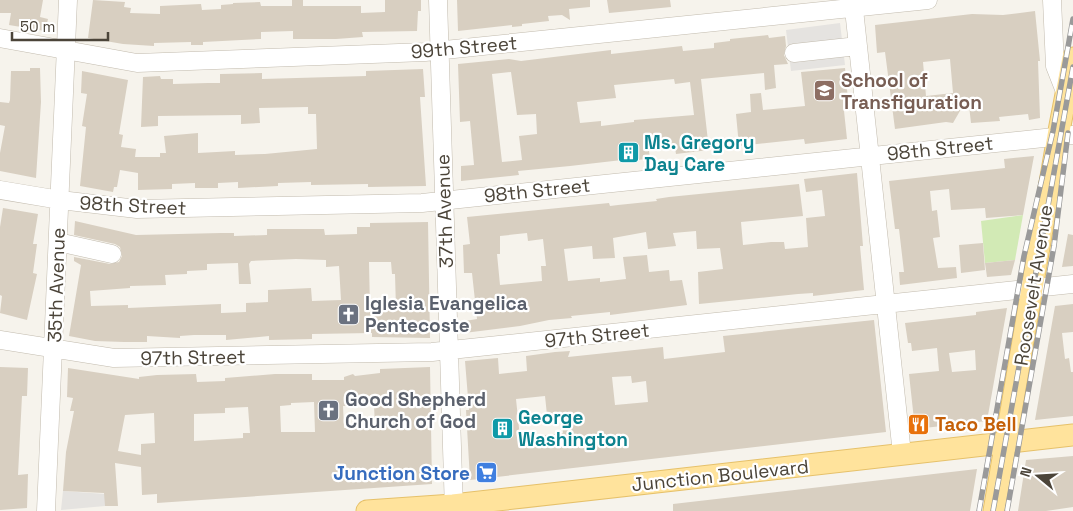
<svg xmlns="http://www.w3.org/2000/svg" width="1073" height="511" viewBox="0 0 1073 511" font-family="'Space Grotesk',sans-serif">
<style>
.green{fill:#d2eab5}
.parking{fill:#e5e3e0}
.building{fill:#d8cfc1;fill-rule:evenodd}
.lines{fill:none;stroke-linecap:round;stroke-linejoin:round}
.minor-casing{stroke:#c2bbae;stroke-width:19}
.major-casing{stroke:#e6c16a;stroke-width:23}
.minor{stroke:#fff;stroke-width:18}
.major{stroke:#ffe39c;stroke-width:21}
.rail-casing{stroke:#9a9a9a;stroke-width:5.5}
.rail{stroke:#fff;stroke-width:4;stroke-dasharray:11;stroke-linecap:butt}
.labels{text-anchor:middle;stroke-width:4.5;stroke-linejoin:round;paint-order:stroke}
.street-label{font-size:19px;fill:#4b4439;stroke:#fff}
.education-label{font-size:19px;font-weight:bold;fill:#785e54;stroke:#fff;text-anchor:start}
.culture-label{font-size:19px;font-weight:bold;fill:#0d838f;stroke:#fff;text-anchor:start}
.worship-label{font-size:19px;font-weight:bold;fill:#5b616d;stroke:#fff;text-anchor:start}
.food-label{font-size:19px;font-weight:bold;fill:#c56008;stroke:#fff;text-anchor:start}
.shop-label{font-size:19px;font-weight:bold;fill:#366cbe;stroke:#fff;text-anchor:end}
</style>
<rect width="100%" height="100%" fill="#f6f3ec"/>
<path class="green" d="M 1023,215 L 1015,260 L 985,263 L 981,221 Z"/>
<path class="parking" d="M 840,23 L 845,65 L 791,71 L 786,30 Z
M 63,491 L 105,494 L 105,506 L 61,510 Z"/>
<path class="building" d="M 0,0 L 43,0 L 40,17 L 48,19 L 45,31 L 9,25 L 11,13 L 0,13 Z
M 93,0 L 125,2 L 124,7 L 131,8 L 130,13 L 160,14 L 160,6 L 201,4 L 202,10 L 221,9 L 221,5 L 233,4 L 233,3 L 260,2 L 261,6 L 292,6 L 292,0 L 303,0 L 303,6 L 361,6 L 361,13 L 385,12 L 385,0 L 421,0 L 421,11 L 418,11 L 417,31 L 362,32 L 363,37 L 336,39 L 293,39 L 293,31 L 261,32 L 261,39 L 203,42 L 203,45 L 191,45 L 191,42 L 154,43 L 154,46 L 123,44 L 88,38 Z
M 457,0 L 590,0 L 590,7 L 569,9 L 570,20 L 562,15 L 548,16 L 549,21 L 522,24 L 522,26 L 512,27 L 512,25 L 458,31 Z
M 607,0 L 670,0 L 671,7 L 609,13 Z
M 1035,11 L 1040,61 L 1038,61 L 1040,118 L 1029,120 L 1028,114 L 999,117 L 1000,121 L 971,123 L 968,97 L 953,123 L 946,122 L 895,129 L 885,52 L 877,53 L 875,25 L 972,14 L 1003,15 ZM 950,59 L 953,93 L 926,96 L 923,62 Z
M 768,35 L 769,38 L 785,36 L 786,46 L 784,55 L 788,64 L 774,65 L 776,88 L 765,90 L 764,73 L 701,79 L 709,150 L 676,154 L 675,148 L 649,151 L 650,159 L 635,160 L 635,162 L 622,163 L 622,160 L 570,166 L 518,171 L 519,175 L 461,181 L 461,166 L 474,165 L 470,121 L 460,122 L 458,64 L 509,59 L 521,61 L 611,50 L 611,54 L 682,46 L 683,51 L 714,48 L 714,43 L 730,41 L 730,39 ZM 511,72 L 517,115 L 536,114 L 537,134 L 519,136 L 522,160 L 502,162 L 492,74 ZM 674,79 L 675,84 L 690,82 L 694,115 L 634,120 L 634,122 L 601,126 L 601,121 L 580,123 L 577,102 L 616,98 L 614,85 Z
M 30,68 L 40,68 L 41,102 L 36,178 L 0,171 L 0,153 L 5,126 L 0,125 L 0,102 L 9,103 L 10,100 L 11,71 L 30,71 Z
M 845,68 L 849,110 L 844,111 L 847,139 L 805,144 L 804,139 L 739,146 L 736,114 L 751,112 L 750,94 L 761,93 L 763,110 L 805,106 L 801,72 Z
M 423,69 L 425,97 L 420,97 L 426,186 L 368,187 L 368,184 L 311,185 L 311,182 L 278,183 L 278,186 L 238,188 L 238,182 L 218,183 L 218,188 L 195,188 L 195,183 L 172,184 L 172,189 L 138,190 L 138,173 L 120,170 L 117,187 L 114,187 L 113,192 L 80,186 L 86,127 L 82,126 L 87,94 L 81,93 L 82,71 L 128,80 L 119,134 L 123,135 L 121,147 L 136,149 L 135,157 L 160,157 L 160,153 L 166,153 L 164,136 L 198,133 L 198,153 L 235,151 L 235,155 L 265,154 L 317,149 L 316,114 L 308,114 L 308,107 L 259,108 L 260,123 L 241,124 L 241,115 L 158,116 L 158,126 L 141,127 L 143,77 L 160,76 L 161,79 L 173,79 L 173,84 L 208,83 L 220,83 L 220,74 L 262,73 L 262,79 L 366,76 L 366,71 Z
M 1034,156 L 1023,215 L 986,218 L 985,208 L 951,210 L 949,189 L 930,191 L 932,211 L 937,210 L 940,237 L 933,238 L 938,268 L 956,267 L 957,278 L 900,285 L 899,272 L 904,272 L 899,229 L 895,229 L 889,181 L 1005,168 L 1004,159 Z
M 857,173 L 863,246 L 860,246 L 864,290 L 813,296 L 813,293 L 798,294 L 699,304 L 698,272 L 723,269 L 720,248 L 697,249 L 696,231 L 673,233 L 676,246 L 648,249 L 646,232 L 613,238 L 615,258 L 593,259 L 592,246 L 564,249 L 568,281 L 600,278 L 600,282 L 626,279 L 623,257 L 647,255 L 649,272 L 669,270 L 670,281 L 682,280 L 687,305 L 610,315 L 610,312 L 571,316 L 572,318 L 549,320 L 520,326 L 464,333 L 465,321 L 477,319 L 472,273 L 464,273 L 463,245 L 470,244 L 467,217 L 609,203 L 610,206 L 618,205 L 657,201 L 656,199 L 669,197 L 799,184 L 803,216 L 741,222 L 743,245 L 771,242 L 784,242 L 785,249 L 808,247 L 806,218 L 825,216 L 822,190 L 806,192 L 804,179 ZM 527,233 L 528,241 L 543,239 L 546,266 L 541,266 L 542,281 L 500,285 L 497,254 L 500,254 L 500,236 Z
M 3,208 L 38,214 L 33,244 L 37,244 L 33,273 L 37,274 L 27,320 L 0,313 L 2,296 L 0,295 L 0,227 Z
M 75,221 L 136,235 L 221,233 L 234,233 L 234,236 L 267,235 L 267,229 L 324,229 L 325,235 L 357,234 L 357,227 L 370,227 L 370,223 L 428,222 L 430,338 L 372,337 L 372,333 L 312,334 L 312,339 L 269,340 L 269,336 L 226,340 L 226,335 L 194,335 L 180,336 L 180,338 L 147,336 L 147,342 L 124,342 L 95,341 L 69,336 L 81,265 L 74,261 L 74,257 L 110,264 L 119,262 L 122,256 L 120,247 L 115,244 L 74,235 ZM 296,259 L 326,260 L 326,267 L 339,266 L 341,300 L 312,301 L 311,288 L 268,290 L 268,302 L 246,303 L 246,312 L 221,313 L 221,304 L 128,308 L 128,305 L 91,306 L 90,291 L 130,288 L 130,286 L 166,285 L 165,275 L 187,274 L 187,271 L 207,270 L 207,264 L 238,263 L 239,284 L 251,284 L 249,264 L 251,261 ZM 369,262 L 391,262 L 392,274 L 395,274 L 396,309 L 370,310 Z
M 1068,234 L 1073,235 L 1073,266 L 1062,267 Z
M 983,243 L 985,270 L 961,273 L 959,245 Z
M 1015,260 L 1011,275 L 987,277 L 985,263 Z
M 1073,304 L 1073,332 L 1062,333 L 1065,359 L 1069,358 L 1071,372 L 1073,372 L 1073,416 L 1035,420 L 1055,306 Z
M 1007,308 L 987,421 L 915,429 L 909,374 L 939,371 L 937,348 L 912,351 L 911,343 L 908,343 L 905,323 L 976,315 L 976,312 ZM 975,350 L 976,370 L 952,372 L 949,353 Z
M 874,320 L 886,432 L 470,480 L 466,410 L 469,410 L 465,361 L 498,358 L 499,374 L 527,371 L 526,356 L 555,352 L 570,351 L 568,357 L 663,347 L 664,359 L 725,352 L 723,336 ZM 631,376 L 632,383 L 646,381 L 648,402 L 615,405 L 612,377 ZM 545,396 L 547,415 L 561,414 L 563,433 L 520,438 L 516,399 Z
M 0,367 L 28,368 L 27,396 L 22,396 L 18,475 L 28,474 L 27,508 L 0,510 Z
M 430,367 L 432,484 L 157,503 L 157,494 L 142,495 L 141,467 L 115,463 L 118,506 L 105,506 L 104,493 L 63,491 L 66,452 L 74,411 L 70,411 L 73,398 L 67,397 L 68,368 L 139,379 L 139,377 L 157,375 L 196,374 L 197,382 L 225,381 L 225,378 L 275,374 L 312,374 L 312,380 L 344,380 L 344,377 L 353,374 L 355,376 L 380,373 L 380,369 ZM 314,402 L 315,432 L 281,432 L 280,406 L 291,405 L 291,403 ZM 374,405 L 375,427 L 344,428 L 343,406 ZM 248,407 L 250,433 L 243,433 L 243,438 L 194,441 L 194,414 L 225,413 L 225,408 ZM 154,413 L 155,443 L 141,444 L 141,455 L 118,451 L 125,415 Z
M 1073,456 L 1073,507 L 1046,511 L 1018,511 L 1026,460 Z
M 977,469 L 970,511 L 673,511 L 673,504 Z"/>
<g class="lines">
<defs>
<path id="minor" d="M 438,0 L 454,511
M 853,0 L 902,454
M 1052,0 L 1055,66 L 1066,94
M 0,38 L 137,63 L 425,52 L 928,0
M 794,53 L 858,46
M 0,190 L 60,200 L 137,209 L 422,203 L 1073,135
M 58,242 L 112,254
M 0,340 L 114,358 L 432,352 L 1073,284
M 46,511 L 68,0"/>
<path id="major" d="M 367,511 L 453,505 L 1073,435
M 994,511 L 1058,136 L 1073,58"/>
</defs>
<use href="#minor" class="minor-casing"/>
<use href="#major" class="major-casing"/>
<use href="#minor" class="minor"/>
<use href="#major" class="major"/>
<defs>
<path id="rail" d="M 979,511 L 1024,256 L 1053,131 L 1073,19
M 993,511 L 1073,67
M 1007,511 L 1054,246 L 1068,133"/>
</defs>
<use href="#rail" class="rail-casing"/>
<use href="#rail" class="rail"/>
</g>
<defs>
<symbol id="school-square" viewBox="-11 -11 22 22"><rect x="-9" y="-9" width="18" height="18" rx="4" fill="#8d6e63" stroke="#fff"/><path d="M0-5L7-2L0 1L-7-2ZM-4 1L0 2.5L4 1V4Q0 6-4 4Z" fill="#fff"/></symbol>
<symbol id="building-square" viewBox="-11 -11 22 22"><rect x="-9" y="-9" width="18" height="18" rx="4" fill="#0f9aa8" stroke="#fff"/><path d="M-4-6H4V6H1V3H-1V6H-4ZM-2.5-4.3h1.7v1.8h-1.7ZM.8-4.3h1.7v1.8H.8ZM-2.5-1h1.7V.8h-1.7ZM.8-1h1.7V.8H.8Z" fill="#fff"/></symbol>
<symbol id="church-square" viewBox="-11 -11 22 22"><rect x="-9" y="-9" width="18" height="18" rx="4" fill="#6b7280" stroke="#fff"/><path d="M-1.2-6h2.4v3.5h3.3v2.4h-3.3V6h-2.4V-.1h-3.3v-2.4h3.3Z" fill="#fff"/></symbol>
<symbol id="restaurant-square" viewBox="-11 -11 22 22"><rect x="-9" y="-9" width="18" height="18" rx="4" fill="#e8710a" stroke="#fff"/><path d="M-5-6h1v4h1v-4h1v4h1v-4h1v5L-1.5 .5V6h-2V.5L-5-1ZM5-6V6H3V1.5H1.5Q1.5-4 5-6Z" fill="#fff"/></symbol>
<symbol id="supermarket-square" viewBox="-11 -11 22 22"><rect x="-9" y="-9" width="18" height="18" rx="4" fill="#3f7fe0" stroke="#fff"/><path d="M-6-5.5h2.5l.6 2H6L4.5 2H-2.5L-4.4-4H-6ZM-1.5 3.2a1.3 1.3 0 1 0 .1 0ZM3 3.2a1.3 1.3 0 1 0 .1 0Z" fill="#fff"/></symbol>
</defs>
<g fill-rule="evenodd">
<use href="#school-square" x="812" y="78" width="25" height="25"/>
<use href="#building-square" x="616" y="140" width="25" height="25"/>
<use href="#church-square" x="336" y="302" width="25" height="25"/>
<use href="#church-square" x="316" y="398" width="25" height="25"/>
<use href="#restaurant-square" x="906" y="412" width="25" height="25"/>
<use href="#building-square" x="490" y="416" width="25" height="25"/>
<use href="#supermarket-square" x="474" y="460" width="25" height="25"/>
</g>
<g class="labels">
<g class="street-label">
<text transform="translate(464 47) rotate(-5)" y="7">99th Street</text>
<text transform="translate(940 148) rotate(-6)" y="7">98th Street</text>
<text transform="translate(537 190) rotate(-6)" y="7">98th Street</text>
<text transform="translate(133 205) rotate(3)" y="7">98th Street</text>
<text transform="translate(444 211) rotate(-92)" y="7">37th Avenue</text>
<text transform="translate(56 285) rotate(-88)" y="7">35th Avenue</text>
<text transform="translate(1033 285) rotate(-81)" y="7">Roosevelt Avenue</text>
<text transform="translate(597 335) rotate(-6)" y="7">97th Street</text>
<text transform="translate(193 357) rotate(-1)" y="7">97th Street</text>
<text transform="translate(720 475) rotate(-6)" y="7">Junction Boulevard</text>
</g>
<g class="education-label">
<text x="841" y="87">School of<tspan x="841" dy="22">Transfiguration</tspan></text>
</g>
<g class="culture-label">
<text x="644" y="149">Ms. Gregory<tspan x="644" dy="22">Day Care</tspan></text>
<text x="518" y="424">George<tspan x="518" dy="22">Washington</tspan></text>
</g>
<g class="worship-label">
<text x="365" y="310">Iglesia Evangelica<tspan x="365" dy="22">Pentecoste</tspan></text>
<text x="345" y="406">Good Shepherd<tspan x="345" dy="22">Church of God</tspan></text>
</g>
<g class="food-label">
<text x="935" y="431">Taco Bell</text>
</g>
<g class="shop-label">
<text x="470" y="480">Junction Store</text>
</g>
</g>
<g transform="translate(1038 476) rotate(288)" stroke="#ffffff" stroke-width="4" paint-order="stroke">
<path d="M0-4L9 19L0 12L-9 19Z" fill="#4b4439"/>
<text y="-8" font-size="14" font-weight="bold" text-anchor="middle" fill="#4b4439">N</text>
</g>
<path d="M12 32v8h96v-8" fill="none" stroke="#4b4439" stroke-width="2.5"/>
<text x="20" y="32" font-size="15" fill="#4b4439" stroke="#ffffff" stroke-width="4" paint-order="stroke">50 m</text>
</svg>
